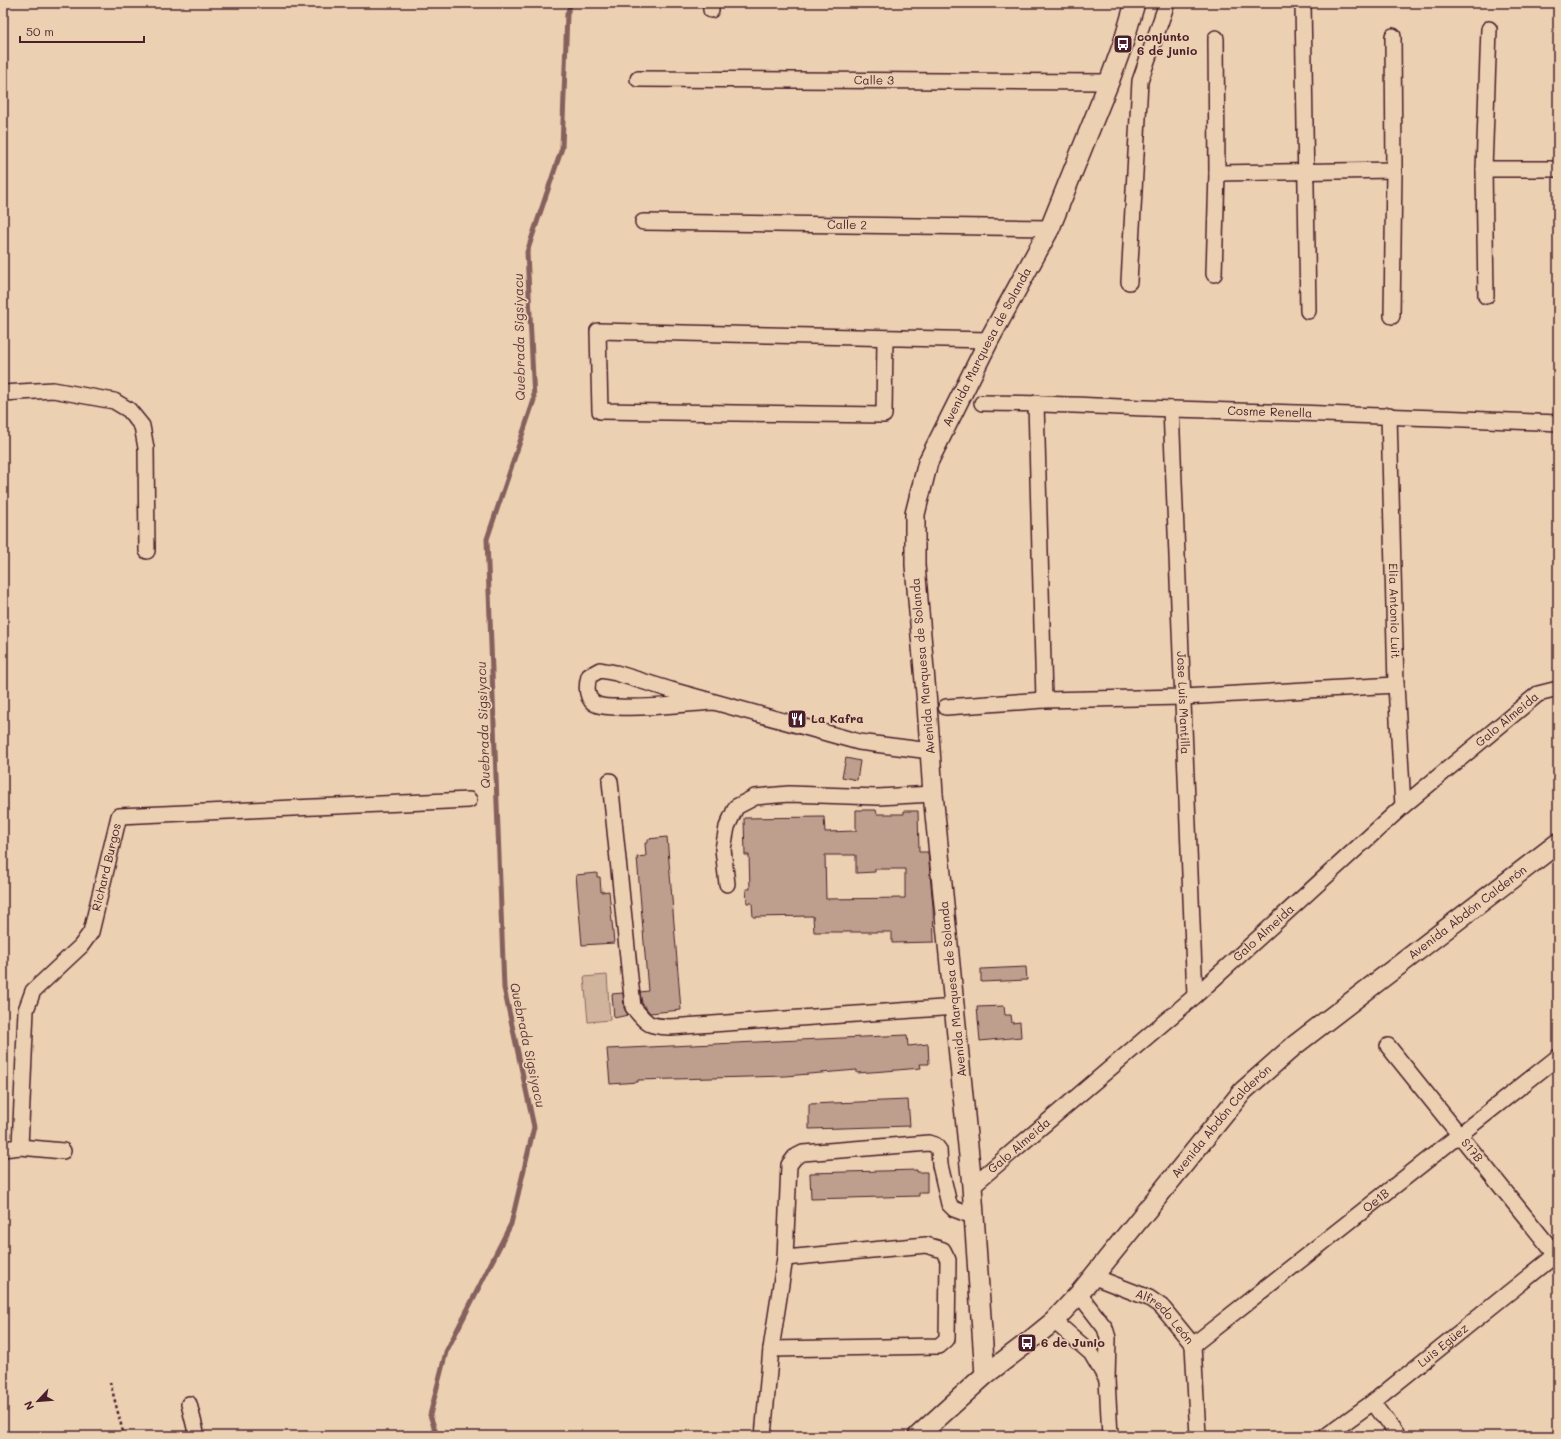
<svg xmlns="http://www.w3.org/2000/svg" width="1561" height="1439" viewBox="0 0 1561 1439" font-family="Mali,sans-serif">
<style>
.pitch{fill:#d0b49c;stroke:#8d6a64}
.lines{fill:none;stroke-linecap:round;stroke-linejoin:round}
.stream{stroke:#85605d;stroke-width:5}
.building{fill:#be9f8d;stroke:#4a1f2b;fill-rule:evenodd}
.minor-casing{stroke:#4a1f2b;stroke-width:18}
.tertiary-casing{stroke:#4a1f2b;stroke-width:22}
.path{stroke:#4a1f2b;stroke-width:2.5;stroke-dasharray:3 3;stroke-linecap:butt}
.minor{stroke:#ebd0b2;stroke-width:15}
.tertiary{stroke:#ebd0b2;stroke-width:19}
.labels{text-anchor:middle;stroke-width:3.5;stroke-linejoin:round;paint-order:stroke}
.poi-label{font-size:12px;font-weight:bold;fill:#4a1f2b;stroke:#ebd0b2;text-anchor:start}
.street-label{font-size:12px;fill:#4a1f2b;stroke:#ebd0b2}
.water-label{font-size:13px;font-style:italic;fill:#5e353c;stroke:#ebd0b2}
</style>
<rect width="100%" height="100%" fill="#ebd0b2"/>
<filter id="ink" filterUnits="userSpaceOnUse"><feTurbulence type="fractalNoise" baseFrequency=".025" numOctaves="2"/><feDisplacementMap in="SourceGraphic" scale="8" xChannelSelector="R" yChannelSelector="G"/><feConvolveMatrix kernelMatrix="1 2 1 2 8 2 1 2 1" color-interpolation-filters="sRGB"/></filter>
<g filter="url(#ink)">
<path class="pitch" d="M 607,975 L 610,1020 L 588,1022 L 584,977 Z"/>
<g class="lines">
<path class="stream" d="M 437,1436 L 430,1415 L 446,1352 L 511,1224 L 534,1127 L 504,988 L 487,539 L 534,400 L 527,252 L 562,148 L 567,14 L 571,3"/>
</g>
<path class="building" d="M 846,758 L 860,761 L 857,780 L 842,777 Z
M 856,810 L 876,810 L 877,814 L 904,814 L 904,811 L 918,811 L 919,852 L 928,852 L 933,907 L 934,942 L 892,943 L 892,932 L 814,932 L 813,916 L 753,917 L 752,903 L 747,903 L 746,889 L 750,889 L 749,855 L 745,855 L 744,818 L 824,817 L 825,832 L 856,831 ZM 825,855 L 856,855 L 856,873 L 875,872 L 875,869 L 905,869 L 905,898 L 826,899 Z
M 667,837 L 681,1010 L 650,1013 L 642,1003 L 640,992 L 648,991 L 637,857 L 646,856 L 645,843 L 648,843 L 648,839 Z
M 597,873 L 597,877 L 600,877 L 601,892 L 609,891 L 614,943 L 582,945 L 576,875 Z
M 1026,967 L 1027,980 L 981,982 L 981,969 Z
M 623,993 L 624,1008 L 628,1015 L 614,1018 L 612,994 Z
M 1004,1006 L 1005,1015 L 1011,1015 L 1012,1023 L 1020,1022 L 1021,1037 L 980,1041 L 977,1007 Z
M 907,1035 L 908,1046 L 928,1044 L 929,1064 L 920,1064 L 921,1068 L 885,1071 L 857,1073 L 857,1070 L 785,1076 L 638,1080 L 638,1082 L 610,1084 L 607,1049 Z
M 908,1100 L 910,1126 L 809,1129 L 809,1104 Z
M 917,1170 L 917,1172 L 927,1172 L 927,1193 L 919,1193 L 919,1196 L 811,1199 L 810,1173 Z"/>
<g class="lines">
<defs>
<g id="minor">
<path d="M 1303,3 L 1308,311"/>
<path d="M 711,10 L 711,3"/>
<path id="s1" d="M 638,79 L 1109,82"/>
<path d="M 1484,169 L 1558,169"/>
<path d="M 1217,173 L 1394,170"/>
<path id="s2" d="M 643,222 L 1050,228"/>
<path d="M 1214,274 L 1217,173 L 1216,38"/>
<path d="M 1129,282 L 1140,81 L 1167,3"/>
<path d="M 1486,296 L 1484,169 L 1489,29"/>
<path d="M 1392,316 L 1394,170 L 1393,36"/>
<path d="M 885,338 L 884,415 L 600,411 L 598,331 L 989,340"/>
<path d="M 3,393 L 53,390 L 114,401 L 129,410 L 142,426 L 146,448 L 147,551"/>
<path id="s3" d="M 982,403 C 1046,403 1109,407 1172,409 C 1301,413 1429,417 1558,423"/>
<path d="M 1036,403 L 1044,700"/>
<path id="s4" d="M 1171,409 L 1195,996"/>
<path id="s5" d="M 1389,415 L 1396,685 L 1403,806"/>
<path d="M 713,702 C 681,704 649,709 617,707 C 611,707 604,707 598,705 C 586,701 586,687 589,676 L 600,670 L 616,673 L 671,690 L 859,742 L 930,751"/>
<path d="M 946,707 L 1044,700 L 1183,697 L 1396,685"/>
<path d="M 610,781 L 633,1007 C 647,1024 647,1026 670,1027 L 956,1007"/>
<path d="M 727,884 L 723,849 L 727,827 L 736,807 L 755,797 L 789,794 L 878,797 L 933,794"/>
<path id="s6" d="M 1388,1046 L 1556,1255"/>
<path id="s7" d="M 20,1147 L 26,1010 L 33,991 L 81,946 L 91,932 L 119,816 L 469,800"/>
<path d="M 3,1149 L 20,1147 L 63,1151"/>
<path id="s8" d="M 972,1186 L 1195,996 L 1403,806 L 1538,694 L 1558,689"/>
<path id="s9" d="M 1092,1276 L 1149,1298 L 1162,1307 L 1193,1345 L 1198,1436"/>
<path d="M 1079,1294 L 1105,1328 L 1108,1338 L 1107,1380 L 1110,1436"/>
<path d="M 1054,1321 L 1091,1353 L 1107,1380"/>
<path id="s10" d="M 1193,1345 L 1558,1057"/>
<path d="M 771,1349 L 939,1346 L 947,1339 L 948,1260 L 943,1250 L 926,1245 L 785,1258"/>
<path d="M 1373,1402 L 1398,1436"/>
<path d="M 189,1404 L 197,1436"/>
<path d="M 763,1436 L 771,1349 L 785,1258 L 789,1165 L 795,1157 L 803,1153 L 929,1143 L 935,1145 L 939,1150 L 940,1165 L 949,1204 L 954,1209 L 975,1217"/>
<path id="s11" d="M 1326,1436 L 1373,1402 L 1558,1253"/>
</g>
<g id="tertiary">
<path id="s12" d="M 985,1375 L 972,1186 L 933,794 L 927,705 L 915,565 L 915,514 L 928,462 L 989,340 L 1050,228 L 1109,82 L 1123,44 L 1135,3"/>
<path id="s13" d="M 918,1436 L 985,1375 L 1027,1343 L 1054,1321 L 1079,1294 L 1243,1091 L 1295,1045 L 1558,843"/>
</g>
</defs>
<use href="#minor" class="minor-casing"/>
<use href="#tertiary" class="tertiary-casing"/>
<path class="path" d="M 110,1382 L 124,1436"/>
<use href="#minor" class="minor"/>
<use href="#tertiary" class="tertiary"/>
</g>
</g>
<defs>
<symbol id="bus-square" viewBox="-11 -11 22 22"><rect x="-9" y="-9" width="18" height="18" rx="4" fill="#4a1f2b" stroke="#ebd0b2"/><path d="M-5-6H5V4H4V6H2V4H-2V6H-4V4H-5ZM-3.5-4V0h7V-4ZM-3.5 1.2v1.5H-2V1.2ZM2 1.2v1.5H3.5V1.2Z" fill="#fff"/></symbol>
<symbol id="restaurant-square" viewBox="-11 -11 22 22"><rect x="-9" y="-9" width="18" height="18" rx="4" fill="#4a1f2b" stroke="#ebd0b2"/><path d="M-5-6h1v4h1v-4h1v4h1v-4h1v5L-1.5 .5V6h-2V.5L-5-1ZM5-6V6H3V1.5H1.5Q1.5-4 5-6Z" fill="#fff"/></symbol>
</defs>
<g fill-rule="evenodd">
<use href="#bus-square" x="1112" y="33" width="22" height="22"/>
<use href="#restaurant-square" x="786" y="708" width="22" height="22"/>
<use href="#bus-square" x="1016" y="1332" width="22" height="22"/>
</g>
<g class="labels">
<g class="poi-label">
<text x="1137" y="41">conjunto<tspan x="1137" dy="14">6 de junio</tspan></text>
<text x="811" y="723">La Kafra</text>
<text x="1041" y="1347">6 de Junio</text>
</g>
<g class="street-label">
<text dy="4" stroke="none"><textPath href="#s1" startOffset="236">Calle 3</textPath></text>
<text dy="4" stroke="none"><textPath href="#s2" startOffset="204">Calle 2</textPath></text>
<text dy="4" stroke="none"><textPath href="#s12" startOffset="1047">Avenida Marquesa de Solanda</textPath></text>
<text dy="4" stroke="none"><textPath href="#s3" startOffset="288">Cosme Renella</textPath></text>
<text dy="4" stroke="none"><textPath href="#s5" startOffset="196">Elia Antonio Luit</textPath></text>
<text transform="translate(923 666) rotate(-95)" y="4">Avenida Marquesa de Solanda</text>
<text dy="4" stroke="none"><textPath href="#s4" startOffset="294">Jose Luis Mantilla</textPath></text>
<text dy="4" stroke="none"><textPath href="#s8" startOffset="710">Galo Almeida</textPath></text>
<text dy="4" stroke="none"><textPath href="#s7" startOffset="307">Richard Burgos</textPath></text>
<text dy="4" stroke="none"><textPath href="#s13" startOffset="763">Avenida Abdón Calderón</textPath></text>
<text dy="4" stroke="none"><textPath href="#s8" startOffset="386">Galo Almeida</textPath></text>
<text transform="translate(953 989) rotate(-96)" y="4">Avenida Marquesa de Solanda</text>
<text dy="4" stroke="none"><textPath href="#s13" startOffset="439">Avenida Abdón Calderón</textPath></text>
<text dy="4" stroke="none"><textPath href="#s8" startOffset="62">Galo Almeida</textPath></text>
<text dy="4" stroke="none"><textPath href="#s6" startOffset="134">S17B</textPath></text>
<text dy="4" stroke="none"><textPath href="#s10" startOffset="233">Oe1B</textPath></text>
<text dy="4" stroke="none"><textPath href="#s9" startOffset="85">Alfredo León</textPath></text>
<text dy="4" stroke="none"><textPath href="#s11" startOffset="148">Luis Egüez</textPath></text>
</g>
<g class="water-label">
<text transform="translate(519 337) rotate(-91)" y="5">Quebrada Sigsiyacu</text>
<text transform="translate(483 725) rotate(-92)" y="5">Quebrada Sigsiyacu</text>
<text transform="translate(528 1045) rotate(78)" y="5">Quebrada Sigsiyacu</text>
</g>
</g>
<rect width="1561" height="1439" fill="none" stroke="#ebd0b2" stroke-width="16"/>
<rect x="8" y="8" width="1545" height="1423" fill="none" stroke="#4a1f2b" stroke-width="1.5" filter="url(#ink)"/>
<g transform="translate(38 1401) rotate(244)" stroke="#ebd0b2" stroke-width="3" paint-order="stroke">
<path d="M0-3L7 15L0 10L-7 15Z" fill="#4a1f2b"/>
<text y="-6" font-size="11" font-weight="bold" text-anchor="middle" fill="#4a1f2b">N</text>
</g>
<path d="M20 36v6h124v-6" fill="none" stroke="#4a1f2b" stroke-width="2"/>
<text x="26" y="36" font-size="12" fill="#4a1f2b" stroke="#ebd0b2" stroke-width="3" paint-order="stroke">50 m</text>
</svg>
